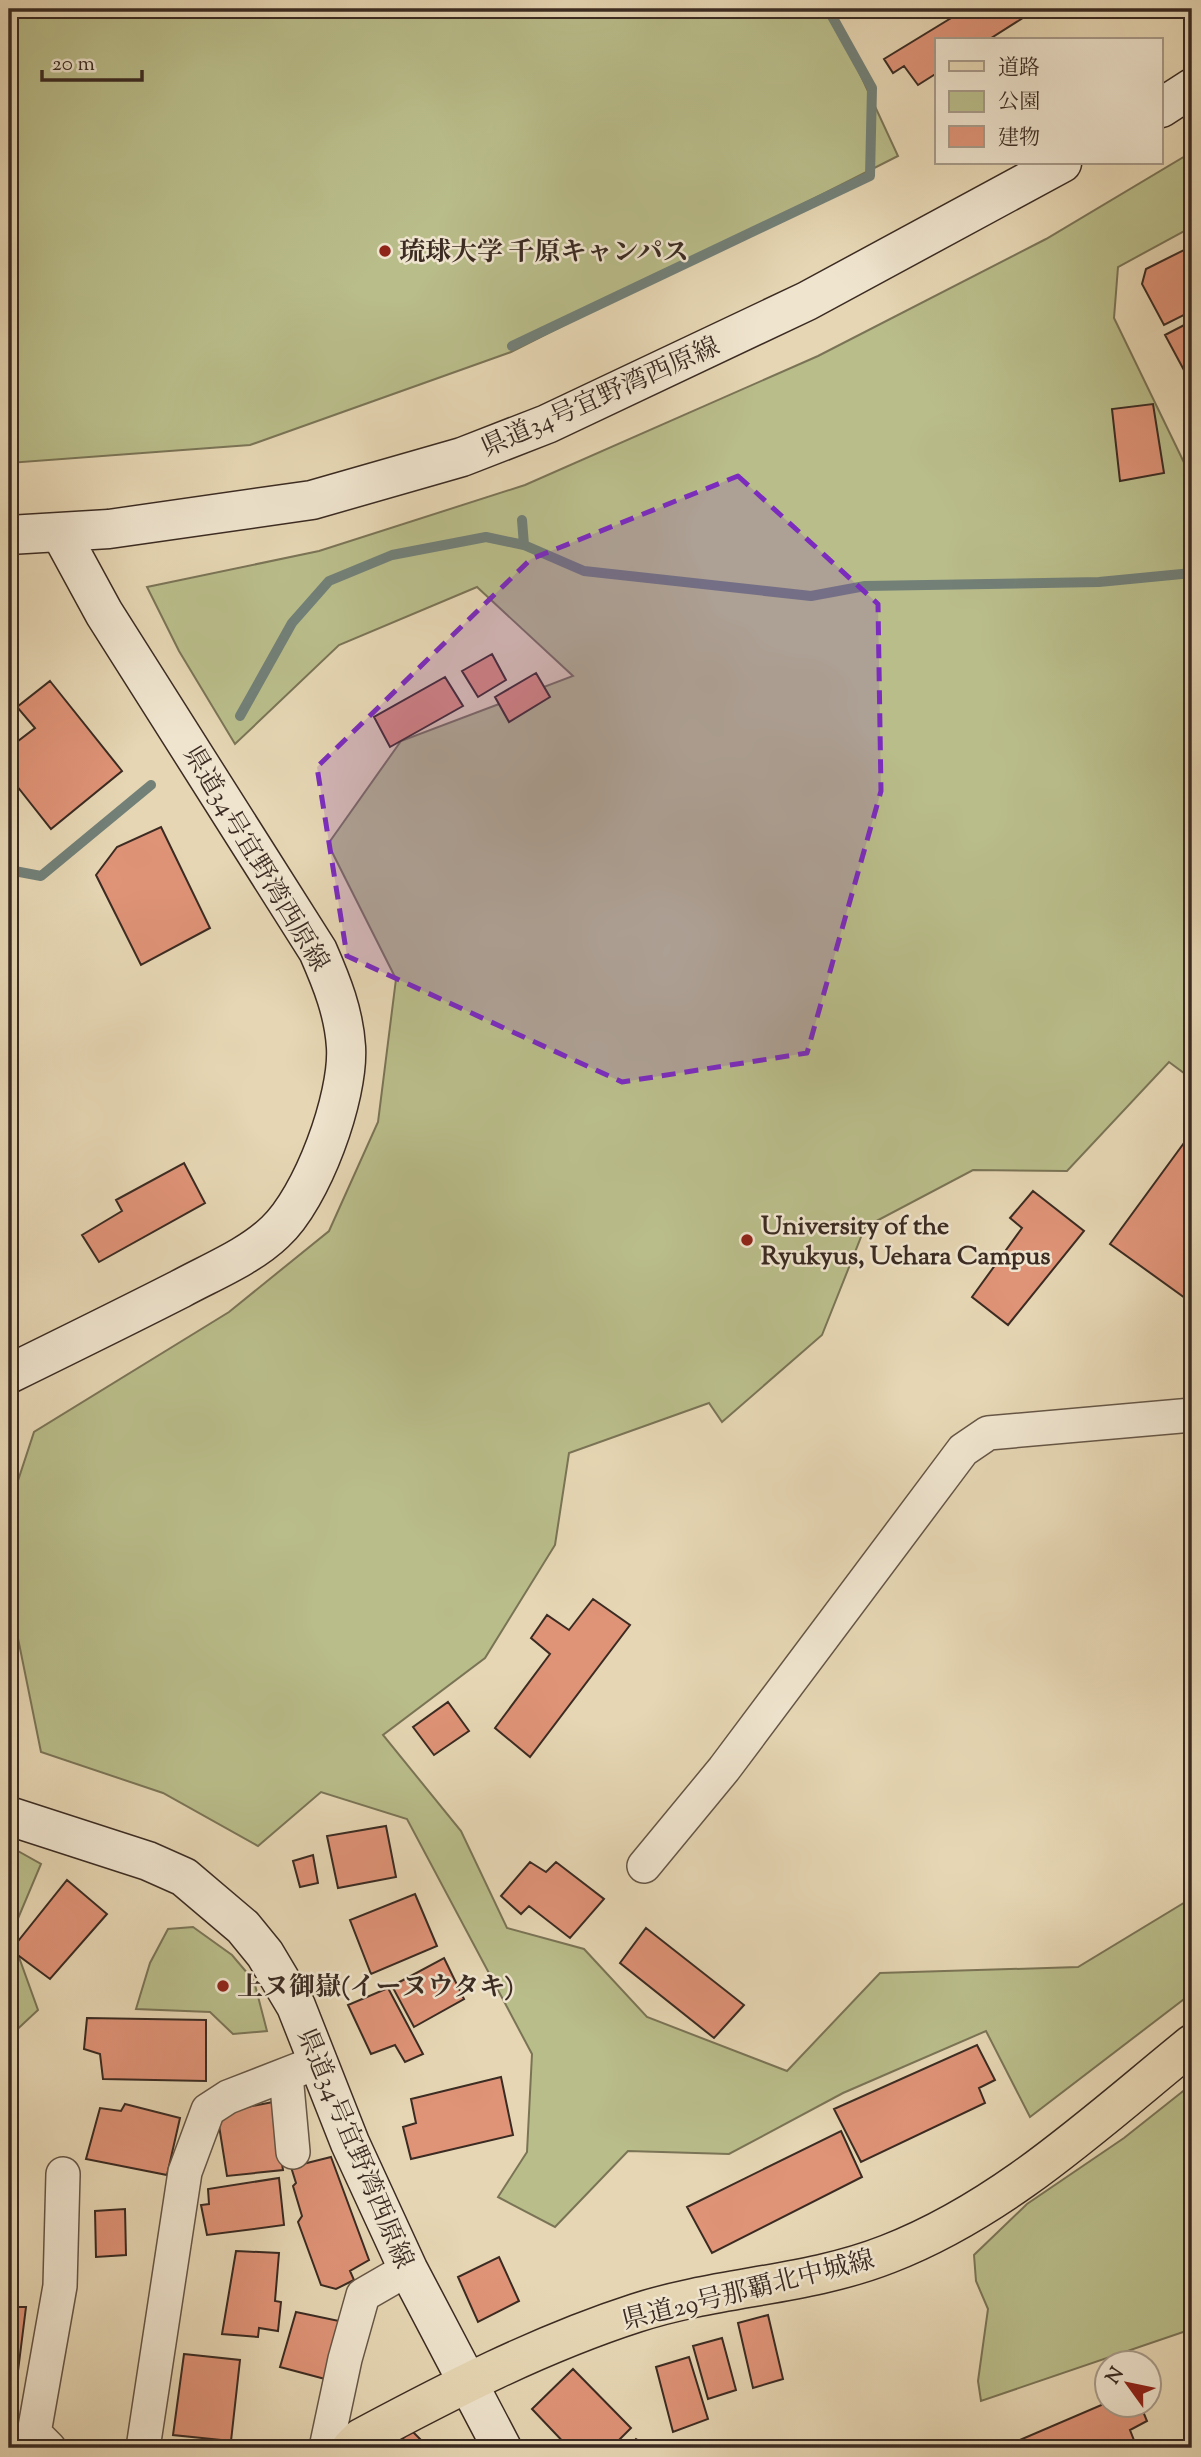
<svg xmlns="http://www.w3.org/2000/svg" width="1201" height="2457" viewBox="0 0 1201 2457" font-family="'Sorts Mill Goudy','Noto Serif JP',serif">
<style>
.green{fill:#b9bd8a;stroke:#7a7456;stroke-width:2}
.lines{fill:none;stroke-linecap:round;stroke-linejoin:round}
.stream{stroke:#728078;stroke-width:10}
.building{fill:#df9377;stroke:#3b2b22;stroke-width:2}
.street-casing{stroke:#665646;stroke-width:36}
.secondary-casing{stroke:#3b2b22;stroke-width:41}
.primary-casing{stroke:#3b2b22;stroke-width:41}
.street{stroke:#efe4ce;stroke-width:33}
.secondary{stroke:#efe4ce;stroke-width:38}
.primary{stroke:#e6d6b3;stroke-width:38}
.marked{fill:#7b2cbf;fill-opacity:0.2;stroke:#7b2cbf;stroke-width:5;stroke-dasharray:14 9;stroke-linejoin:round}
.poi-dot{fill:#8f2418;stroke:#efe4ce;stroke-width:2.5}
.labels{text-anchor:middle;stroke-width:5;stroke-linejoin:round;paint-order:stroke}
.poi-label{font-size:26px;font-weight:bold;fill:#3b2b22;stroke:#efe4ce;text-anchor:start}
.street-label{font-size:26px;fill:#3b2b22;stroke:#efe4ce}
</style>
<rect width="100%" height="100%" fill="#e6d6b3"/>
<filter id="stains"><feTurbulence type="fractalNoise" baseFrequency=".00286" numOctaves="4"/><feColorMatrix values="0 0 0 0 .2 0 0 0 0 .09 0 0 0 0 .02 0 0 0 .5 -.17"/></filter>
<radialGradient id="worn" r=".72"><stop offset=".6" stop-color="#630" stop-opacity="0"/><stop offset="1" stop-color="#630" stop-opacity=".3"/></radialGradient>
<path class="green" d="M 9,9 L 830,9 L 898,156 L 511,352 L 250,445 L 9,463 Z
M 1192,152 L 1192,227 L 1118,267 L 1114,318 L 1192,479 L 1192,1079 L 1169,1062 L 1067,1171 L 973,1170 L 865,1227 L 822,1335 L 722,1422 L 709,1403 L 569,1453 L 555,1545 L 485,1658 L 383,1735 L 461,1831 L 507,1928 L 584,1949 L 647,2017 L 787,2071 L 880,1973 L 1078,1967 L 1192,1898 L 1192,1993 L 1030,2117 L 986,2031 L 843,2093 L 729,2154 L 628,2151 L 555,2227 L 498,2197 L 527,2152 L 532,2054 L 407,1819 L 321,1792 L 258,1846 L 163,1793 L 41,1752 L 9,1594 L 9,1508 L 34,1432 L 229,1312 L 329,1231 L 378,1122 L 396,979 L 328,844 L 401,741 L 573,676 L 477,587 L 339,645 L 235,744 L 179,651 L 147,587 L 319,551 L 525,485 L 818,356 L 1046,239 Z
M 9,1846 L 41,1864 L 11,1935 L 38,2010 L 9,2037 Z
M 193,1927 L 232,1955 L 254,1981 L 267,2031 L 233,2034 L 210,2012 L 136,2009 L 150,1963 L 168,1929 Z
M 1192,2084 L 1192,2329 L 981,2401 L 978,2381 L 988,2309 L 976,2281 L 974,2255 L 1027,2204 L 1124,2138 Z"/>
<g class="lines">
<path class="stream" d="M 512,346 L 870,176 L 872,88 L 828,9
M 522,520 L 524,545
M 240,716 L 292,623 L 329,581 L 392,555 L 486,537 L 524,545 L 584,571 L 811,596 L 865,586 L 1099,582 L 1192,573
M 9,870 L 41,876 L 151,785"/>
</g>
<path class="building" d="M 966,9 L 1022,9 L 1026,16 L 988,40 L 937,40 L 937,73 L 918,85 L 904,66 L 893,73 L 884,59 Z
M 1192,246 L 1192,311 L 1164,325 L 1142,284 L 1146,269 Z
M 1192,321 L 1192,385 L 1165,335 Z
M 1153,404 L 1164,473 L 1120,481 L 1112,409 Z
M 492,654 L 506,680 L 478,697 L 462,671 Z
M 536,673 L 550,697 L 509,722 L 495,697 Z
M 445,677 L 463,706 L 390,747 L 374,717 Z
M 50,681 L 122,771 L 51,829 L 9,776 L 9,748 L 35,728 L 17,707 Z
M 161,827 L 210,928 L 141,965 L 96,875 L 117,847 Z
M 1192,1132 L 1192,1303 L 1110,1244 Z
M 184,1163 L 205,1203 L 99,1262 L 82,1235 L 122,1211 L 116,1200 Z
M 1033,1191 L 1084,1231 L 1008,1325 L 972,1297 L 1022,1228 L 1010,1218 Z
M 593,1599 L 630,1625 L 530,1757 L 495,1728 L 550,1654 L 531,1638 L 547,1615 L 569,1630 Z
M 448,1702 L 469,1731 L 434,1755 L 413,1727 Z
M 386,1826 L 396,1877 L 338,1888 L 327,1836 Z
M 313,1855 L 318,1883 L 300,1887 L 293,1861 Z
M 530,1862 L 546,1872 L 556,1862 L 604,1899 L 570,1938 L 529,1906 L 521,1914 L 501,1896 Z
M 67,1880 L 107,1914 L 50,1979 L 11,1950 Z
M 415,1894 L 437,1946 L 371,1974 L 350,1920 Z
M 646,1928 L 744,2005 L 714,2038 L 620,1963 Z
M 444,1958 L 464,1999 L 414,2027 L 392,1986 Z
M 388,1988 L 423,2054 L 405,2062 L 395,2045 L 371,2054 L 348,2005 Z
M 87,2018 L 206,2020 L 206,2081 L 103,2079 L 100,2054 L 84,2049 Z
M 977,2045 L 995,2080 L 979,2088 L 985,2103 L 861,2162 L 834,2109 Z
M 501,2077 L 513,2135 L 411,2159 L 403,2127 L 416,2123 L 411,2099 Z
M 273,2102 L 283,2170 L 227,2176 L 217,2113 Z
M 125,2104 L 180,2118 L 167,2175 L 86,2159 L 100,2108 L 121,2111 Z
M 841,2131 L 862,2177 L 712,2253 L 687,2207 Z
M 331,2157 L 369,2260 L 350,2271 L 354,2280 L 336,2289 L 321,2285 L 298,2222 L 302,2216 L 293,2186 L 296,2183 L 291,2167 Z
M 9,2171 L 16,2172 L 11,2234 L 9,2234 Z
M 279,2178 L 284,2225 L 207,2235 L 201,2205 L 209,2204 L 208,2189 Z
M 125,2209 L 126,2255 L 96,2257 L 95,2211 Z
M 236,2251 L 279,2253 L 275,2301 L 281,2302 L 278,2331 L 259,2328 L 258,2337 L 222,2334 Z
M 499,2257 L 519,2301 L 478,2322 L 458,2277 Z
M 9,2307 L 26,2307 L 18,2371 L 9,2370 Z
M 296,2312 L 339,2321 L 325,2379 L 280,2367 Z
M 768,2315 L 783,2379 L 753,2388 L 738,2323 Z
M 722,2338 L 736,2390 L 708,2399 L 693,2346 Z
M 184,2354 L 240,2360 L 231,2441 L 173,2435 Z
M 689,2357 L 708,2419 L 673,2432 L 656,2367 Z
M 573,2369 L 631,2428 L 611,2448 L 569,2448 L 532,2409 Z
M 1106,2403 L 1140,2404 L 1147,2421 L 1130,2430 L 1137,2448 L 1001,2448 Z
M 411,2430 L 429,2448 L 394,2448 Z
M 636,2439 L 652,2448 L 628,2448 Z"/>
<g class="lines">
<defs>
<path id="street" d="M 644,1866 L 724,1769 L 963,1450 L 988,1433 L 1192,1415
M 286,2075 L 293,2152
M 49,2448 L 34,2433 L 60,2286 L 63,2174
M 143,2448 L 185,2172 L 208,2110 L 228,2097 L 318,2062
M 326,2448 L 345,2359 L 363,2295 L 408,2269"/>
<path id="secondary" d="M 1161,108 L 1192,88
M 9,535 L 109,529 L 312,500 L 462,457 L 547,424 L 807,301 L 1062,163
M 9,1374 C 66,1346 123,1318 180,1289 C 211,1272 249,1257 275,1232 C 312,1198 349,1097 346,1047 C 344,1013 332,983 318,951 L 104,613 L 61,534
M 9,1816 L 148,1861 L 184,1877 L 243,1927 L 265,1954 L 296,2006 L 350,2143 L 408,2269 L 502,2448"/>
<path id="primary" d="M 351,2448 L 361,2438 C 449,2391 540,2344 636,2313 C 719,2286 807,2286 888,2254 C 1004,2209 1097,2121 1192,2044"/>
</defs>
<use href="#street" class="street-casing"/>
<use href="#secondary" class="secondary-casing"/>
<use href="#primary" class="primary-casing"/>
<use href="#street" class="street"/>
<use href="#secondary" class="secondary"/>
<use href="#primary" class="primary"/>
</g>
<path class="marked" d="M 738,476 L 878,604 L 881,791 L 807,1053 L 622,1082 L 347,956 L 317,767 L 531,559 Z"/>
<g class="poi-dot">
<circle cx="385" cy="251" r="7"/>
<circle cx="747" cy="1240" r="7"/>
<circle cx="223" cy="1986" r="7"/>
</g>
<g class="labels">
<g class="poi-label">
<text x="399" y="260">琉球大学 千原キャンパス</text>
<text x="761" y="1234">University of the<tspan x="761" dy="30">Ryukyus, Uehara Campus</tspan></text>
<text x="237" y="1995">上ヌ御嶽(イーヌウタキ)</text>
</g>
<g class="street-label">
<text transform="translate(600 396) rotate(-24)" y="9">県道34号宜野湾西原線</text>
<text transform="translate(257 858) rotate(59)" y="9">県道34号宜野湾西原線</text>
<text transform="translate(356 2148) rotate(67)" y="9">県道34号宜野湾西原線</text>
<text transform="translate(748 2289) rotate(-14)" y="9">県道29号那覇北中城線</text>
</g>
</g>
<rect width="1201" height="2457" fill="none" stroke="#e6d6b3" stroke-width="35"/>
<rect x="10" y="10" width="1180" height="2436" fill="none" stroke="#3b2b22" stroke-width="3.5"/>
<rect x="18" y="18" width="1166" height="2422" fill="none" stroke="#3b2b22" stroke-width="2"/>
<rect x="935" y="38" width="228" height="126" fill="#efe4ce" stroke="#a79a89" stroke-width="2"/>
<rect x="949" y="61" width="35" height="10" fill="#e6d6b3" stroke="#a79a89" stroke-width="2"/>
<text x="998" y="74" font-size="21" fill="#3b2b22">道路</text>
<rect x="949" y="91" width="35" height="21" fill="#b9bd8a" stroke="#a79a89" stroke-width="2"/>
<text x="998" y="108" font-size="21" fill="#3b2b22">公園</text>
<rect x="949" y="126" width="35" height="21" fill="#df9377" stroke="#a79a89" stroke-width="2"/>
<text x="998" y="144" font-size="21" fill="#3b2b22">建物</text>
<g transform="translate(1128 2384) rotate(303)"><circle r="33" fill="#efe4ce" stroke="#a79a89" stroke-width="2"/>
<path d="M0-5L12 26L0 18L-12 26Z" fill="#8f2418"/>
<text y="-10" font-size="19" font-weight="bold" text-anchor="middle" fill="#3b2b22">N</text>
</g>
<path d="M42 70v10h100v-10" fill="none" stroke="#3b2b22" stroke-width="3.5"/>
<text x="52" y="70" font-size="21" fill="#3b2b22" stroke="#efe4ce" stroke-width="5" paint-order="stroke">20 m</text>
<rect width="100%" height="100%" filter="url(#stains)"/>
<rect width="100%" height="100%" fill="url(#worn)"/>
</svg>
